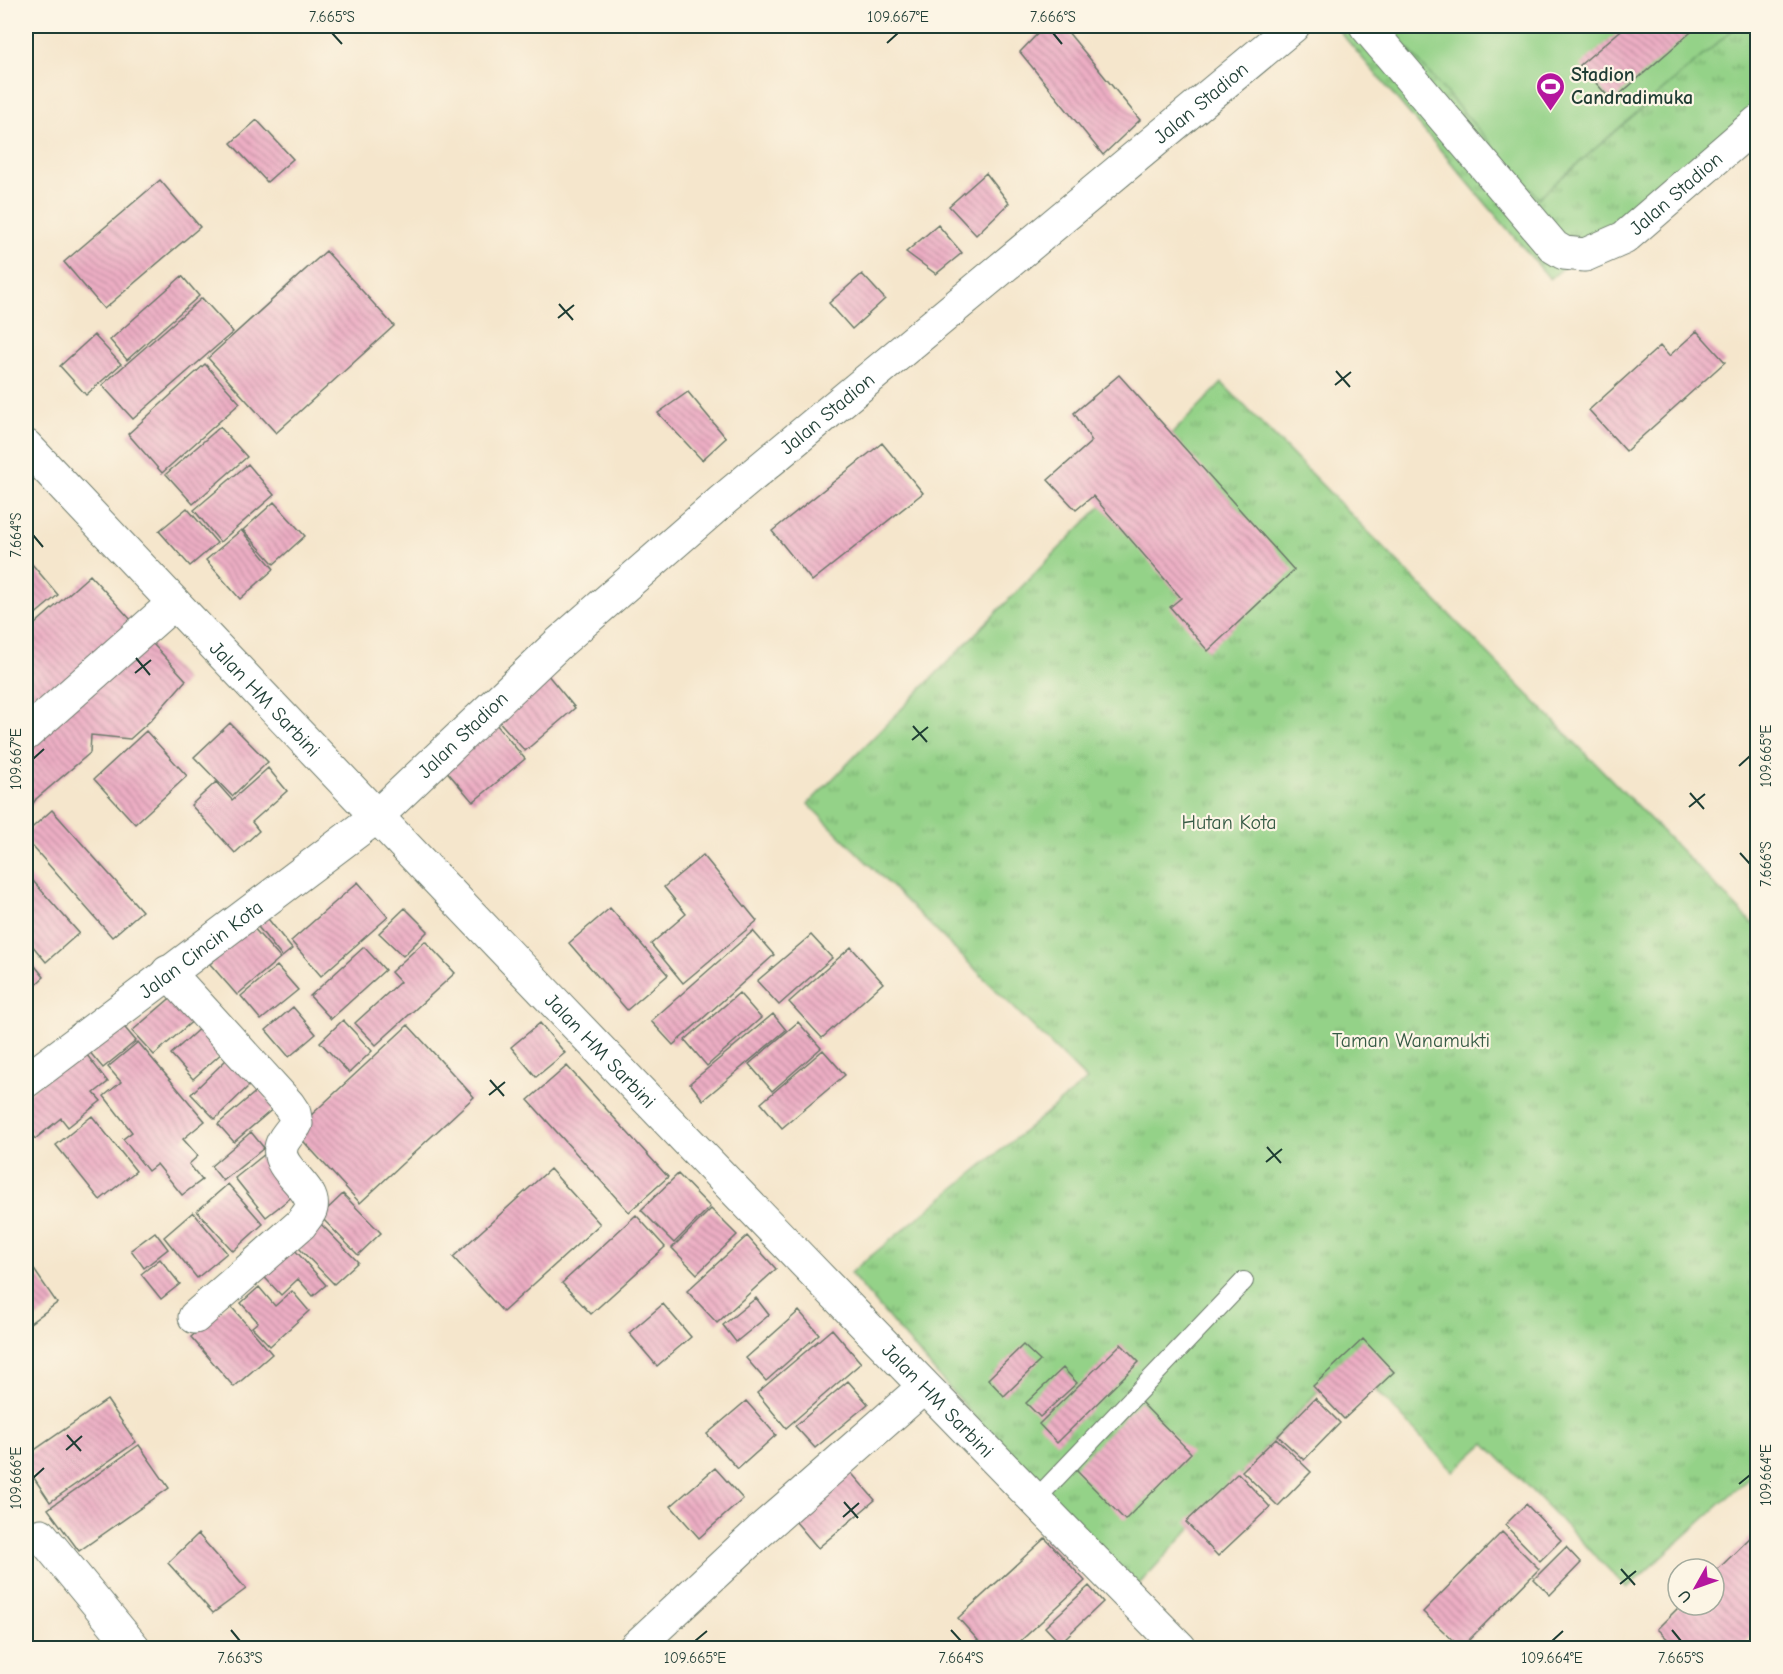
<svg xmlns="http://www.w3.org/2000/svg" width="1783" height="1674" viewBox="0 0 1783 1674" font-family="'Comic Neue',sans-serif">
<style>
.park{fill:url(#park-tufts);stroke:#5a885e;stroke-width:1.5}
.garden{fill:#94d288;stroke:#5a885e;stroke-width:1.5}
.building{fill:url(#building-back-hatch)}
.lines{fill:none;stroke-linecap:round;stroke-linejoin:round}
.service-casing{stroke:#6a7869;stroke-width:20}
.minor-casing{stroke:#6a7869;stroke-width:35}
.secondary-casing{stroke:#6a7869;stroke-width:35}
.service{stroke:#fff;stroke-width:18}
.minor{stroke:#fff;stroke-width:33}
.secondary{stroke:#fff;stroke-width:33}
.ticks{fill:none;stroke:#1f3d34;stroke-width:2}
.labels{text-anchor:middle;stroke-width:4.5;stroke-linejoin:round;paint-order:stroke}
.poi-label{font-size:20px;font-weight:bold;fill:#1f3d34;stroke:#fcf5e5;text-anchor:start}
.street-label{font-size:20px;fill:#1f3d34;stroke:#fcf5e5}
.park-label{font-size:20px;fill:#365b45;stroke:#fcf5e5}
.neatline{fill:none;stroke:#1f3d34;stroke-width:2}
.ticks-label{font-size:15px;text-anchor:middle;fill:#1f3d34}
</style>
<defs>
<pattern id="park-tufts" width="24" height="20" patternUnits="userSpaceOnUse" patternTransform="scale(1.5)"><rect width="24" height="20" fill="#94d288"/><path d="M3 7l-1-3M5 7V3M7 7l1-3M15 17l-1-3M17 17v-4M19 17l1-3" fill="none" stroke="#78ac70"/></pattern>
<pattern id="building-back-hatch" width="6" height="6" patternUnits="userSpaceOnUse" patternTransform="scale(1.5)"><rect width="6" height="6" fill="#edaec4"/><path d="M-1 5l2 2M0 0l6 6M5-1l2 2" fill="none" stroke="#bf8fa0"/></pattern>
</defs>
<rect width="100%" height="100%" fill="#fcf5e5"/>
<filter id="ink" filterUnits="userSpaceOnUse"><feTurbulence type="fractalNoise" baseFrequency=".0167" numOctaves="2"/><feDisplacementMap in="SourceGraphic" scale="12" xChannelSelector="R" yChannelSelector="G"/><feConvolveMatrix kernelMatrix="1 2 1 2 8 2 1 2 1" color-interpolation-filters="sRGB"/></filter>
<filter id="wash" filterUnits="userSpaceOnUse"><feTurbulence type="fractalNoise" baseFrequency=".008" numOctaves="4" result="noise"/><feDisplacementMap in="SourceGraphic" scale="24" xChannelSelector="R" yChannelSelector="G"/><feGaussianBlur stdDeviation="1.35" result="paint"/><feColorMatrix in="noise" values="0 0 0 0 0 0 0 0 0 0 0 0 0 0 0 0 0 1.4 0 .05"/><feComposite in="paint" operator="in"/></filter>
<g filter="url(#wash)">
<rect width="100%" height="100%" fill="#f5e6cc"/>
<path class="park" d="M 1335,26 L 1757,26 L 1757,108 L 1550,279 Z
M 1222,383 L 1757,928 L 1757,1471 L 1627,1588 L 1485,1443 L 1453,1472 L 1348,1359 L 1128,1596 L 850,1273 L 1087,1080 L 808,804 Z"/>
<path class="garden" d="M 1388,26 L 1737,26 L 1538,198 Z"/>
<g id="blocks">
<path class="building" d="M 1045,26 L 1063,26 L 1140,120 L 1103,155 L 1020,52 Z
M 1626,26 L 1698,26 L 1612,101 L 1580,65 Z
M 257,120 L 293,159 L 267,182 L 231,143 Z
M 986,173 L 1009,203 L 976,235 L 949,206 Z
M 160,180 L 200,227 L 104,309 L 64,262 Z
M 938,225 L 962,253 L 936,274 L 906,252 Z
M 326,251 L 394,326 L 276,433 L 208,358 Z
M 862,274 L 885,299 L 852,329 L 829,303 Z
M 182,276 L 199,296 L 127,360 L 110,340 Z
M 202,298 L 233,332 L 133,419 L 102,385 Z
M 1697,331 L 1725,362 L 1626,451 L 1589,410 L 1660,346 L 1669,356 Z
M 94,335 L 121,364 L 86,395 L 60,366 Z
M 205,364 L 240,403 L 162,473 L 128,434 Z
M 1119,375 L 1294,570 L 1208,651 L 1170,607 L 1181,598 L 1093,496 L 1076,510 L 1048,480 L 1092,441 L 1074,413 Z
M 688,392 L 726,438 L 702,460 L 658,413 Z
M 220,427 L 247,457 L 193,504 L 166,474 Z
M 882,443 L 923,493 L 812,581 L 772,531 Z
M 248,464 L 274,495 L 220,542 L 194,510 Z
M 274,502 L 305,536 L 274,564 L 243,530 Z
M 187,508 L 217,543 L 190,566 L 159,531 Z
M 241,530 L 274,569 L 240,599 L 206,560 Z
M 26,557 L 58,595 L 26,622 Z
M 90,575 L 186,680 L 150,721 L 130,739 L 91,735 L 90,753 L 36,799 L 26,814 L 26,632 Z
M 547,674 L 575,708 L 525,751 L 496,718 Z
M 230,723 L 268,762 L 232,796 L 194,757 Z
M 496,724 L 525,759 L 473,802 L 444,768 Z
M 146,731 L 187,776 L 135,824 L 94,779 Z
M 268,768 L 287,791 L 252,822 L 259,831 L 235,853 L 191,805 L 216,782 L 232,800 Z
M 52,810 L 142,911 L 112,937 L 26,839 L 26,833 Z
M 703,855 L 757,921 L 683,983 L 651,944 L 686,914 L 664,887 Z
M 26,873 L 79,933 L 46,962 L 26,938 Z
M 358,882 L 388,917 L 321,976 L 291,941 Z
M 405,908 L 428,931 L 403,956 L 379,933 Z
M 610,908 L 668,975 L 627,1010 L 569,943 Z
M 265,915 L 292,949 L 282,957 L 255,923 Z
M 252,926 L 280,958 L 237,995 L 210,964 Z
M 753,931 L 774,955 L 673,1045 L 651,1021 Z
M 811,935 L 832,958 L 779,1005 L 757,981 Z
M 425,941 L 455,973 L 376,1045 L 355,1023 L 400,982 L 391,972 Z
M 364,947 L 385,970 L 331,1019 L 310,996 Z
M 851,947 L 883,983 L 822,1038 L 789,1002 Z
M 26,955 L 44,977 L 26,993 Z
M 277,966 L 298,990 L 261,1020 L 241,996 Z
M 739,993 L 761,1018 L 707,1066 L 685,1040 Z
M 175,994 L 196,1018 L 154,1055 L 132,1031 Z
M 293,1007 L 316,1034 L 289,1057 L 266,1030 Z
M 773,1014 L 786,1030 L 703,1100 L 690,1083 Z
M 115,1016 L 136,1041 L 103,1068 L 83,1044 Z
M 343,1020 L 372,1051 L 349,1073 L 320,1042 Z
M 798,1022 L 821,1048 L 772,1091 L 749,1064 Z
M 540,1023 L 565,1053 L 536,1077 L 511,1047 Z
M 408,1025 L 474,1097 L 360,1203 L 294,1131 Z
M 202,1026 L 224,1051 L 193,1079 L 171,1054 Z
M 138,1042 L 205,1121 L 183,1139 L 198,1156 L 189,1164 L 202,1180 L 182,1195 L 157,1164 L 148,1171 L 123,1139 L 132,1132 L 104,1096 L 121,1082 L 108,1067 Z
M 83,1050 L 108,1082 L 94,1093 L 101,1101 L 68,1127 L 61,1118 L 35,1139 L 26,1127 L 26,1095 Z
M 823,1050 L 845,1075 L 782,1128 L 761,1103 Z
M 228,1058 L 252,1083 L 215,1119 L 191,1094 Z
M 567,1066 L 668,1177 L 629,1212 L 528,1100 Z
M 259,1089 L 275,1107 L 234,1142 L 218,1124 Z
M 92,1116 L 136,1171 L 100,1200 L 56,1145 Z
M 251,1132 L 264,1148 L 223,1181 L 211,1166 Z
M 270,1150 L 302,1189 L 266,1217 L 235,1178 Z
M 550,1169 L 600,1224 L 503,1312 L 453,1257 Z
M 678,1174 L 710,1207 L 674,1243 L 641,1210 Z
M 228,1184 L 263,1224 L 233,1251 L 197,1211 Z
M 343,1194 L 381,1233 L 358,1255 L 320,1216 Z
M 711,1209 L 737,1235 L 697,1274 L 672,1248 Z
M 193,1212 L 227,1253 L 197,1278 L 164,1237 Z
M 636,1215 L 665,1247 L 591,1314 L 562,1283 Z
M 320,1223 L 358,1262 L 334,1284 L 296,1245 Z
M 155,1232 L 168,1249 L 144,1268 L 131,1250 Z
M 747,1236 L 776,1269 L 717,1323 L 687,1291 Z
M 286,1240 L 326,1285 L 313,1296 L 298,1279 L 281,1295 L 256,1268 Z
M 26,1258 L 57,1303 L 26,1326 Z
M 160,1259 L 180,1284 L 161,1299 L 141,1274 Z
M 259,1287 L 275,1306 L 292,1291 L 309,1311 L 270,1346 L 252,1327 L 258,1322 L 241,1303 Z
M 756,1298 L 769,1315 L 736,1342 L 723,1325 Z
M 229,1304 L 272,1354 L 234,1387 L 191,1337 Z
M 663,1304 L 691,1337 L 657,1366 L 629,1333 Z
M 799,1311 L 819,1334 L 766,1381 L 746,1358 Z
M 832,1329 L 861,1363 L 786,1428 L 757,1393 Z
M 1363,1339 L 1394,1372 L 1344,1419 L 1313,1386 Z
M 1121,1344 L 1139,1362 L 1057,1443 L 1039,1424 Z
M 1023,1345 L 1040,1361 L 1004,1396 L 988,1379 Z
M 1063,1368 L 1077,1383 L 1040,1417 L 1026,1403 Z
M 848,1381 L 868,1404 L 815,1448 L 795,1426 Z
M 1315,1398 L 1340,1423 L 1304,1460 L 1278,1436 Z
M 107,1400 L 136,1442 L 50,1502 L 26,1466 L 26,1456 Z
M 746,1401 L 776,1435 L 738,1469 L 707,1434 Z
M 1140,1401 L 1191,1453 L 1125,1520 L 1074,1468 Z
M 1276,1438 L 1311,1472 L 1278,1506 L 1242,1471 Z
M 139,1445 L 169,1488 L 79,1551 L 48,1509 Z
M 715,1468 L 743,1499 L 699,1538 L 671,1506 Z
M 847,1468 L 875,1500 L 818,1548 L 790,1515 Z
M 1238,1473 L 1270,1507 L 1218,1556 L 1186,1522 Z
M 1526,1504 L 1561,1540 L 1540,1561 L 1505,1525 Z
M 1758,1530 L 1758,1630 L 1739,1648 L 1677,1648 L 1657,1629 L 1681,1605 L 1714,1605 L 1714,1573 Z
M 1502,1532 L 1539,1569 L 1461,1648 L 1423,1612 Z
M 198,1534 L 246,1589 L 213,1613 L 168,1563 Z
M 1045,1538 L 1085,1581 L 1013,1648 L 985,1648 L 958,1618 Z
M 1566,1547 L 1581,1563 L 1550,1595 L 1534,1579 Z
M 1089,1586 L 1103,1602 L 1060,1643 L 1045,1627 Z"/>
</g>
</g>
<g filter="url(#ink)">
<use href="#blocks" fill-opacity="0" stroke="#6a7869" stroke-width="1.5"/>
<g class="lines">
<defs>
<path id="service" d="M 1035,1500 L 1244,1281"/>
<g id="minor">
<path id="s1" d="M 1366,26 L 1554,247 L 1564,253 L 1585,255 L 1624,238 L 1758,122"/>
<path d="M 26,734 L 174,603"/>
<path d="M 168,972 L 288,1104 L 294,1113 L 296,1124 C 291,1131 282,1140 281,1148 C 276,1169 316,1188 311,1208 C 310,1214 304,1219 301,1224 L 195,1317"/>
<path id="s2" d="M 26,1081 L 376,817 L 558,644 L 723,500 L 1293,26"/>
<path d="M 41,1535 L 134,1648"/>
<path d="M 635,1648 L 760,1531 L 924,1387"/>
</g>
<g id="secondary">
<path id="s3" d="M 26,446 C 407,850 791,1252 1180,1648"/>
</g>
</defs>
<use href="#service" class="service-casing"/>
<use href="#minor" class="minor-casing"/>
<use href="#secondary" class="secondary-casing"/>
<use href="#service" class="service"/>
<use href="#minor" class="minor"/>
<use href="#secondary" class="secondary"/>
</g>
</g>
<path class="ticks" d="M 332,33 L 342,44M 1053,33 L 1062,44M 887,43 L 898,33M 559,304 L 573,320M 558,318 L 574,305M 1336,371 L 1350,387M 1335,385 L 1351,372M 33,535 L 43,547M 136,658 L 150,675M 135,673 L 151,660M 913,726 L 927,742M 912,740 L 928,727M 33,759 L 44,749M 1739,766 L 1750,756M 1690,793 L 1704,809M 1689,807 L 1705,794M 1740,853 L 1750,864M 490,1080 L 504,1096M 489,1095 L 505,1082M 1267,1147 L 1281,1163M 1266,1162 L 1282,1149M 67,1435 L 81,1451M 66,1450 L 82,1436M 33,1478 L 44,1468M 1739,1484 L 1750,1475M 844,1502 L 858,1518M 843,1517 L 859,1503M 1621,1569 L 1635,1585M 1620,1584 L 1636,1571M 231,1630 L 240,1641M 951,1630 L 961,1641M 1672,1630 L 1681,1641M 695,1641 L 707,1631M 1552,1641 L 1563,1631"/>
<defs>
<symbol id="stadium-pin" viewBox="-11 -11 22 30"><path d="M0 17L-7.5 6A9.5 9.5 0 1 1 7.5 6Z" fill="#b5179e" stroke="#fcf5e5"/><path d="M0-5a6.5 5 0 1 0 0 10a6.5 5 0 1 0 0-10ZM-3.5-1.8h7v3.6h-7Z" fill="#fff"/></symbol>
</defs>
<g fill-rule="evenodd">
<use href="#stadium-pin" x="1534" y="70" width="33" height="45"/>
</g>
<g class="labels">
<g class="poi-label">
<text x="1571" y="81">Stadion<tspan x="1571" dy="23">Candradimuka</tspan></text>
</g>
<g class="street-label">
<text dy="7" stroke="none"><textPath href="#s2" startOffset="1530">Jalan Stadion</textPath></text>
<text dy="7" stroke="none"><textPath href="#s1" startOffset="434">Jalan Stadion</textPath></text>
<text dy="7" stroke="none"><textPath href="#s2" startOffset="1044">Jalan Stadion</textPath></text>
<text dy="7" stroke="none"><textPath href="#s3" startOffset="348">Jalan HM Sarbini</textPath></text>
<text dy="7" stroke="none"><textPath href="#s2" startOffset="558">Jalan Stadion</textPath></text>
<text dy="7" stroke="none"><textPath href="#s2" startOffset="219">Jalan Cincin Kota</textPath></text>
<text dy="7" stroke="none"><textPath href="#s3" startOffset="834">Jalan HM Sarbini</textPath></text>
<text dy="7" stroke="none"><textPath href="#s3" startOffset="1320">Jalan HM Sarbini</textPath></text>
</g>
<g class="park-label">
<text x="1229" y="829">Hutan Kota</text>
<text x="1411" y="1047">Taman Wanamukti</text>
</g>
</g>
<rect width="1783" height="1674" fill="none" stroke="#fcf5e5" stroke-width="66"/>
<g transform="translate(1696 1587) rotate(230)"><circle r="28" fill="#fcf5e5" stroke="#a4ab9e" stroke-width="1.5"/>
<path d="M0-4.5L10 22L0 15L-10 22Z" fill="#b5179e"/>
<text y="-9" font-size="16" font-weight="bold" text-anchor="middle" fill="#1f3d34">U</text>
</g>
<rect x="33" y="33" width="1717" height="1608" class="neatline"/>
<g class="ticks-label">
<text x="332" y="22">7.665°S</text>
<text x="898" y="22">109.667°E</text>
<text x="1053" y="22">7.666°S</text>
<text transform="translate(16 535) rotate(-90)" y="5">7.664°S</text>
<text transform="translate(1766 756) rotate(-90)" y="5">109.665°E</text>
<text transform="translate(16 759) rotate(-90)" y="5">109.667°E</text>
<text transform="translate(1766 864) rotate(-90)" y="5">7.666°S</text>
<text transform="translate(1766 1475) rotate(-90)" y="5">109.664°E</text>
<text transform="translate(16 1478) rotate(-90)" y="5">109.666°E</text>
<text x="240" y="1663">7.663°S</text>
<text x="695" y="1663">109.665°E</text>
<text x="961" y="1663">7.664°S</text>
<text x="1552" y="1663">109.664°E</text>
<text x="1681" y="1663">7.665°S</text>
</g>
</svg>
